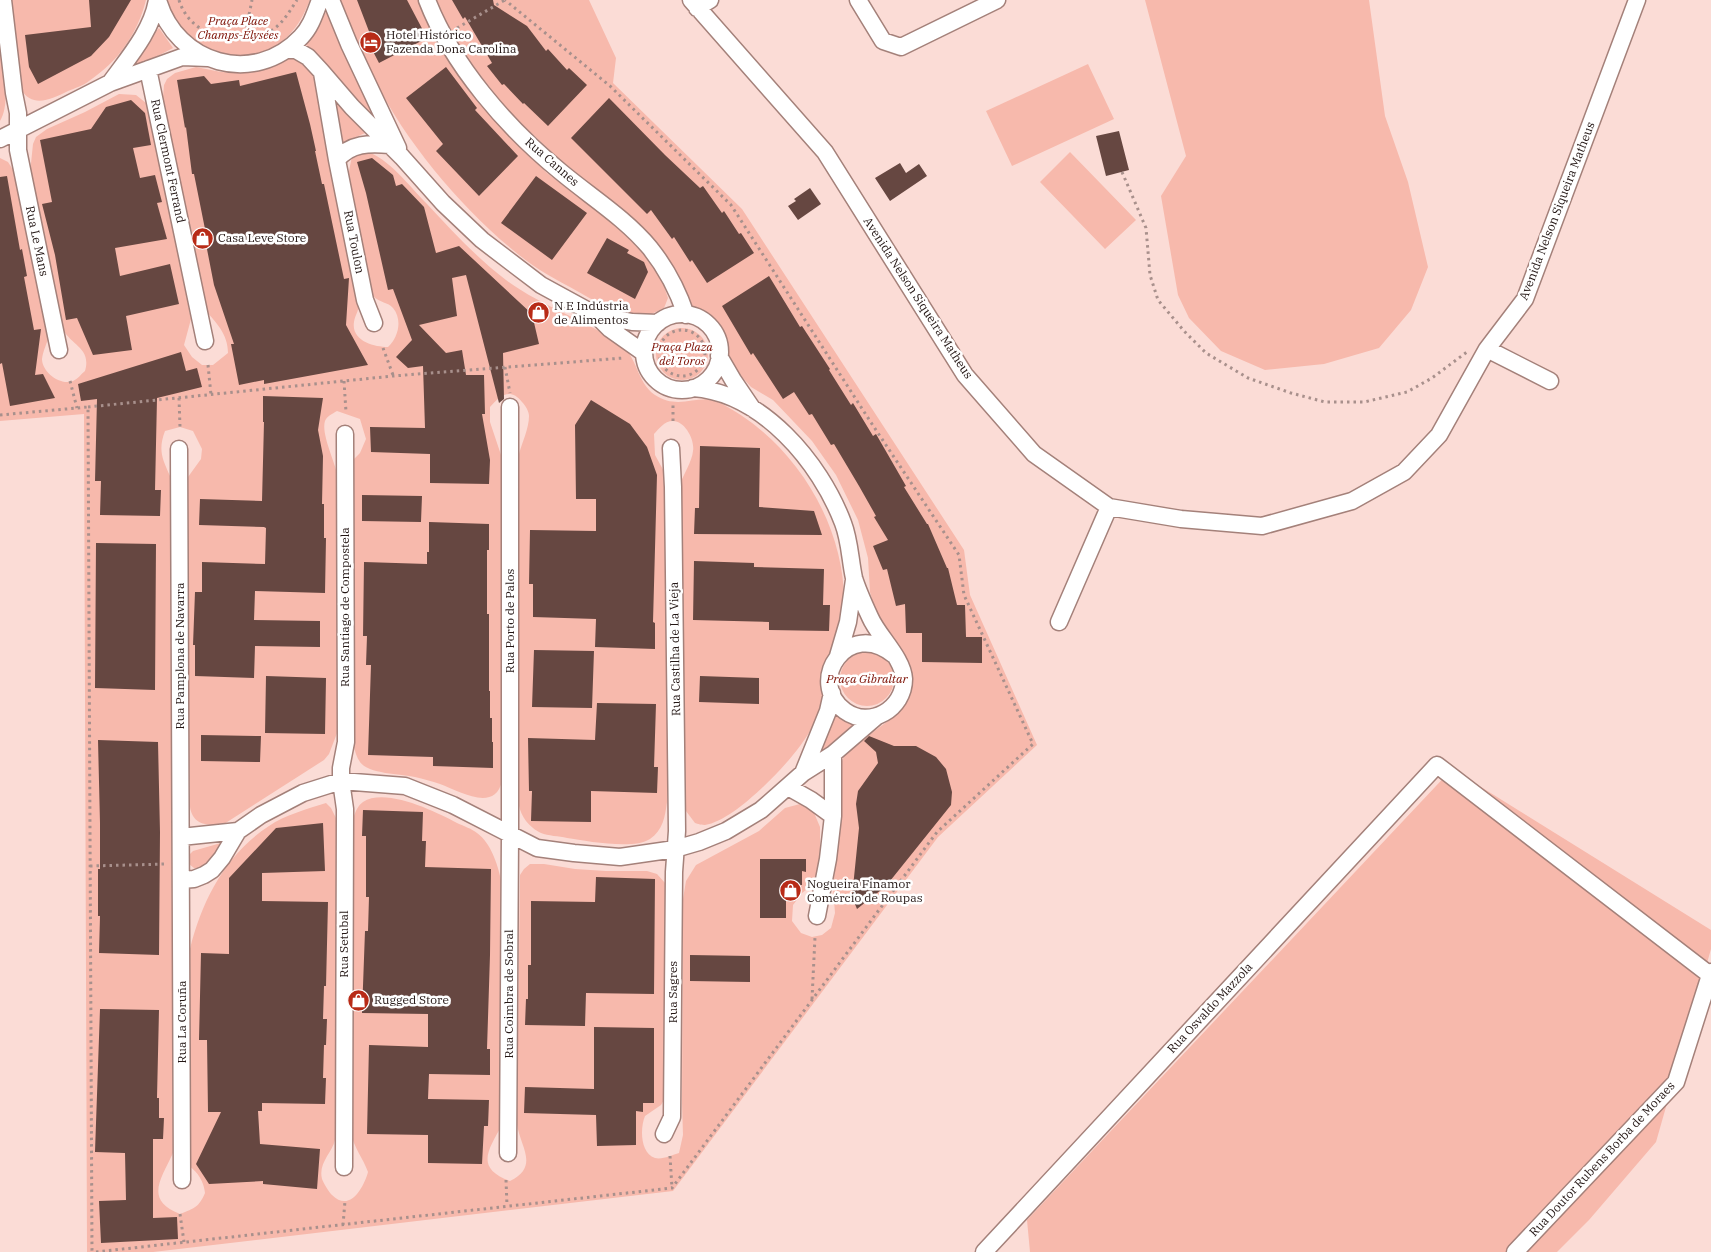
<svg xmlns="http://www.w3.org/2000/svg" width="1711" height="1252" viewBox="0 0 1711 1252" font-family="'IBM Plex Serif',serif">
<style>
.green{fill:#f7b9ac}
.building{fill:#664741}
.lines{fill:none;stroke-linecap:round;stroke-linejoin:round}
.street-casing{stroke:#a4817a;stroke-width:19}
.path{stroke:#a8908c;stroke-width:3;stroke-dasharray:2.5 4;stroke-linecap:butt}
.street{stroke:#fff;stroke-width:16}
.labels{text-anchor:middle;stroke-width:5;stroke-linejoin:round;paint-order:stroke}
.park-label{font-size:12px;font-style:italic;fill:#7b0d00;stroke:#fff}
.poi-label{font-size:12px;fill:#231614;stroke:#fff;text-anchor:start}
.street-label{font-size:12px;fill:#231614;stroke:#fff}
</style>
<rect width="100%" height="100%" fill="#fbdcd6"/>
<path class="green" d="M 10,0 L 146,0 C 142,16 135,32 125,46 C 116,60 103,71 89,81 C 83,86 75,88 68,91 C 52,99 32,109 21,89 Z
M 166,0 L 310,0 C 304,14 299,25 288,36 C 249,76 180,51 166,0 Z
M 340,0 L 419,0 L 433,32 L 450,59 L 467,85 L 498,124 L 547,173 L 619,228 L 645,256 L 661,277 L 668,298 L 664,308 C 657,311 647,317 640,317 C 620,318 594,300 577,291 C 557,280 536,269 519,255 C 464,211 406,143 375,80 C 361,54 351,27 340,0 Z
M 434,0 L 589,0 L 616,58 L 613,83 L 742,209 L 964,550 L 970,595 L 1037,745 L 938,837 L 673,1191 L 153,1252 L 87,1252 L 84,414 L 0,421 L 0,158 L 8,162 L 15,173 L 49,336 C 47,343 43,351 42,359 C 42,372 60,386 73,381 C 78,379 81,374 85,371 C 92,347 69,345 62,327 L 30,173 L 33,144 L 36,137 L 47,129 L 85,112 L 119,94 L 136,95 L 146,103 L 151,112 L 155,142 L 191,319 L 184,345 L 192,357 L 202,365 L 213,365 L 228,353 C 228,334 216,322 204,309 L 163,97 L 164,85 L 167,79 L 175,73 L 196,67 L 221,72 L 250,73 L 286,59 L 297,59 L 313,74 L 316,85 L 359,303 C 359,311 355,315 354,322 C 351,341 374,347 388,347 C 398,338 403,320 393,308 C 388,302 380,303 373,296 L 347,181 L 352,156 L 364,150 C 390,159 408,185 427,204 C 452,231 477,258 506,280 C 541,306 583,319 619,343 C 638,356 636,382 655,395 C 679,411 699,393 718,402 C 792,438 847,524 844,608 C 843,618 836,641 832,651 C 829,657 824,662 822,668 C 819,678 824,687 823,698 C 823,712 806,739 797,750 C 780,772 733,821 705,825 C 703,825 697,824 695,823 L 686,811 L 684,790 L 680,484 C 684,474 692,461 693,451 C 695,440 685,421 673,421 C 664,421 659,429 654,434 L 655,455 L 666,475 L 668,485 L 667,802 C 665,817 663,830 650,839 C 633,850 587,841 567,838 C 559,836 548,836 541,833 C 536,831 529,825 526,821 C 515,806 517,787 518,770 L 519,454 C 522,443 529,428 529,416 C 529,411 525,405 522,402 C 510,387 500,396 490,407 L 490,422 L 501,455 L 502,781 C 495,813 459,791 440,784 C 432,781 423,779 415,777 C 401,774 368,774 360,762 C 350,747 353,724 353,706 L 353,460 L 360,453 L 366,439 L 360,419 L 337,411 C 332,414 327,416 325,421 C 321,433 334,460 337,473 L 339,728 L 329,754 L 324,760 L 224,824 C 199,828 187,820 190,793 L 186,663 L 185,487 L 188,477 L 201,459 L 202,449 L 193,431 L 180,427 L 165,431 C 158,450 162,458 170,476 L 173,1153 C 161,1179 144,1200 180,1214 C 195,1208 199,1207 205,1193 C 204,1182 198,1172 189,1166 L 190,949 C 202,900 226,854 269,826 C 285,815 307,809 326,803 L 331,808 L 337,820 L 336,932 L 338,1113 C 337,1121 337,1131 335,1140 C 332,1153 318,1163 322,1179 C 324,1184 329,1192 332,1195 C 350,1213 364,1187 368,1172 C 363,1158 354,1148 351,1133 L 350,837 C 352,826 353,809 363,802 C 386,787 436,812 457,823 C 464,826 472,829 477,833 C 491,843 498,865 501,880 L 502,1125 C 489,1149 474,1168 510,1181 C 540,1166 520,1147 517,1124 L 520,875 L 524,869 L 530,864 L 544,864 L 575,869 L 606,871 L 647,871 L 657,874 L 665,883 L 667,1095 L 661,1105 L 645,1116 C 640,1128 640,1153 655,1158 C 662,1160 672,1155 679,1153 L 683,1135 L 682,1103 L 683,899 L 686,881 L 696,865 L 759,831 L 785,808 L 800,804 L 812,808 L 820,827 L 820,870 L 819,880 L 802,893 L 793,905 L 792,921 L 801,933 L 812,937 L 822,935 L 831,928 L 835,913 L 833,889 L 838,834 L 839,776 L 842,761 L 846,752 L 892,718 L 901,709 L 912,680 L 907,660 L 885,632 L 875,610 L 870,592 L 868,558 L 858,520 L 836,475 L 812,441 L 773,400 L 751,387 L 732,366 L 722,331 L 711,315 L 691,306 L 683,287 L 657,243 L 599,191 L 557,157 L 508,111 L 458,46 Z
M 1145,0 L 1369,0 L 1385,116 L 1408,182 L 1428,267 L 1411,310 L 1379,348 L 1324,364 L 1265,370 L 1221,351 L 1189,318 L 1178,295 L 1161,196 L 1186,156 Z
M 328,9 L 380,127 C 356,99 334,68 305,44 Z
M 159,28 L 173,48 L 135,68 L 132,67 L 130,63 Z
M 0,39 C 2,61 12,101 0,121 Z
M 1088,64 L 1114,119 L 1012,166 L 986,111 Z
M 335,100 L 365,133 L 352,139 L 342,148 Z
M 1070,152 L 1136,220 L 1105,249 L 1040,182 Z
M656 354a26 26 0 1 1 52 0a26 26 0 1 1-52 0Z
M840 679a27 27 0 1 1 54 0a27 27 0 1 1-54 0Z
M 837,711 L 842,718 L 853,725 L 815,757 Z
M 1452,769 L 1711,930 L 1711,949 L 1656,1142 L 1589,1220 L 1557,1252 L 1030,1252 L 1027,1220 Z
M 228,841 L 201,868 L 194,868 L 189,864 L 189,855 L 193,851 Z"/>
<path class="building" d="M 89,0 L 131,0 L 109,37 L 91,56 L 38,84 L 29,67 L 25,35 L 91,27 Z
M 357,0 L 407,0 L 427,38 L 379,63 L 365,36 L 370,34 Z
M 452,0 L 493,0 L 494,5 L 527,26 L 546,51 L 548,49 L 567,70 L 569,68 L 587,85 L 548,126 L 524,103 L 523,104 L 504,84 L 502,85 L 487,66 L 492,63 L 465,17 L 463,19 Z
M 446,67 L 477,108 L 475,110 L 518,156 L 479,196 L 436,151 L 443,144 L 406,98 Z
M 296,72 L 310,124 L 316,151 L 315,151 L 322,184 L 324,184 L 344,279 L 349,278 L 346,325 L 368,365 L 264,384 L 264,380 L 239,385 L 231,344 L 234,344 L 214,285 L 206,244 L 208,244 L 194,174 L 192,174 L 186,127 L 185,128 L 177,80 L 204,76 L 211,84 L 239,80 L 240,86 Z
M 609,98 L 665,155 L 700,188 L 703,186 L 722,213 L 724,211 L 739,234 L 741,233 L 754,253 L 707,283 L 692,260 L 690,262 L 674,237 L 672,239 L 651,210 L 647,214 L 571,138 Z
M 131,100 L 145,113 L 151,145 L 133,148 L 140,178 L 155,175 L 162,202 L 157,203 L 167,239 L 115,248 L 120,276 L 170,264 L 179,304 L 126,316 L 132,350 L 93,355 L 77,318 L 66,320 L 55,255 L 42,204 L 52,202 L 40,140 L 91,129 L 106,107 Z
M 1119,131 L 1129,170 L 1106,176 L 1096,136 Z
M 372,158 L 393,175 L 396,186 L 402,184 L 424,207 L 436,253 L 459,246 L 532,314 L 539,344 L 503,353 L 504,399 L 499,403 L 466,275 L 452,278 L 457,316 L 419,325 L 446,353 L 462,350 L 466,375 L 484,375 L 485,414 L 482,414 L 490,460 L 489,484 L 430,483 L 430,454 L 371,452 L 370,427 L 425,428 L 423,366 L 408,368 L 396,357 L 412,340 L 393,289 L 388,290 L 366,193 L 357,162 Z
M 900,163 L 906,173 L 919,164 L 927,176 L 890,201 L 875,178 Z
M 7,176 L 20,250 L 22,249 L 27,276 L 24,277 L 34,330 L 41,329 L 35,375 L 43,374 L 55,398 L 10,406 L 2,363 L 0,364 L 0,177 Z
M 536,176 L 587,213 L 552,260 L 501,223 Z
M 810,188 L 821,204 L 798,220 L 788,206 L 796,201 L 794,199 Z
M 607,238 L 629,250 L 627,253 L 644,262 L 648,272 L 635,299 L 587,273 Z
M 769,276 L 800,327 L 802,326 L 830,369 L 829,370 L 851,405 L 853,403 L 873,436 L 876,434 L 906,486 L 904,487 L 927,524 L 928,524 L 947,568 L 948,568 L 957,605 L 965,605 L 966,637 L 982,637 L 982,663 L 922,662 L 922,633 L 906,633 L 905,604 L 896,606 L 887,569 L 883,570 L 873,546 L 888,540 L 874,517 L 876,516 L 859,486 L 834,444 L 831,445 L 812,414 L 809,415 L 794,392 L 783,399 L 753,353 L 751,355 L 722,306 Z
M 181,352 L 186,371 L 197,368 L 202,387 L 157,398 L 155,490 L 161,490 L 160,516 L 100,515 L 101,481 L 95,481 L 97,399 L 81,401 L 78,384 Z
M 263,396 L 323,398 L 318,430 L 323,456 L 322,504 L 324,504 L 324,538 L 326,538 L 325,593 L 255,591 L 254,620 L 320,621 L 320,647 L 255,646 L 254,678 L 195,676 L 195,645 L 193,645 L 195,592 L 202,592 L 202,562 L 265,564 L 266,528 L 264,527 L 199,525 L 200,499 L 262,501 L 264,422 L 263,422 Z
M 591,400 L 630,424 L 647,447 L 657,475 L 653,622 L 655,623 L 655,649 L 595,647 L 596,619 L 533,617 L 533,584 L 529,584 L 530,530 L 596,531 L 596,499 L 576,499 L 575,425 Z
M 700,446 L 760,448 L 759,507 L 814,511 L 822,535 L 694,534 L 695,508 L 699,508 Z
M 362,495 L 422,496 L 421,522 L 362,521 Z
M 429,522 L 489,524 L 489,550 L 487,550 L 487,614 L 489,614 L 489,691 L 490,691 L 490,718 L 492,718 L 492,742 L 493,742 L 493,768 L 433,766 L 433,757 L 368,755 L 371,665 L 366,665 L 367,636 L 363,636 L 364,562 L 427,564 L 427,552 L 429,552 Z
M 96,543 L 156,544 L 155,690 L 95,688 Z
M 694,561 L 754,563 L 754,567 L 824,569 L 823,605 L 830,605 L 829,631 L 769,630 L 769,622 L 693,620 Z
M 534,650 L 594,651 L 592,708 L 532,707 Z
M 266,676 L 326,678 L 325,734 L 265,733 Z
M 700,676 L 759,678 L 759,704 L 699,702 Z
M 597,703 L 656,704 L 654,767 L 658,767 L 657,793 L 591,791 L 591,822 L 531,821 L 532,791 L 529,791 L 528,738 L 595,740 Z
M 201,735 L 261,736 L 260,762 L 201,761 Z
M 869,736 L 894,746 L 916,746 L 936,757 L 946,769 L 952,792 L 951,805 L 886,886 L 857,909 L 852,897 L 859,828 L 856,804 L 858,791 L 878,763 L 876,752 L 864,741 Z
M 98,740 L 158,742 L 160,832 L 159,955 L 99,953 L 100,916 L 98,916 L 98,869 L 100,869 L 100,823 Z
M 363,810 L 423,812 L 422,841 L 426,841 L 425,867 L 491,869 L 490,955 L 487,1049 L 490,1049 L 490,1075 L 429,1074 L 428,1099 L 489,1100 L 488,1126 L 484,1126 L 482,1164 L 428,1163 L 428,1135 L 367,1134 L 369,1045 L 428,1047 L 428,1014 L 362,1013 L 365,931 L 368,931 L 369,897 L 366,897 L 366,836 L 362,836 Z
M 323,823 L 325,871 L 262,873 L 262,901 L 328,902 L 326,986 L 324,986 L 323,1019 L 327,1019 L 326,1045 L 324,1045 L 323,1078 L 326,1078 L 325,1104 L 262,1103 L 262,1111 L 258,1111 L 260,1144 L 320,1149 L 317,1189 L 263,1184 L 263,1181 L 209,1184 L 196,1164 L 221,1112 L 208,1112 L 207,1040 L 199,1040 L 201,953 L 229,954 L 229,878 L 276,828 Z
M 760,859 L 806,859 L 806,872 L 802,871 L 802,885 L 786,885 L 786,918 L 760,918 Z
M 596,877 L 655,879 L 654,994 L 586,993 L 585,1026 L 525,1025 L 526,999 L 528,999 L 528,965 L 531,965 L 531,901 L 595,902 Z
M 690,955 L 750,956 L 750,982 L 690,981 Z
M 100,1009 L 159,1010 L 157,1098 L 159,1098 L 159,1118 L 164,1118 L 163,1139 L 153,1139 L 153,1218 L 177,1217 L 178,1239 L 101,1243 L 99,1201 L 126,1200 L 125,1153 L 95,1152 Z
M 594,1027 L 654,1028 L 654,1103 L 643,1103 L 643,1112 L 636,1111 L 636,1145 L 597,1146 L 596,1115 L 524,1113 L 525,1087 L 594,1089 Z"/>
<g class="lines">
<defs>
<path id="street" d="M 3,0 L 14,93 L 18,113 L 18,150 L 59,350
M 158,0 C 176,64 254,87 301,37 C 311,27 315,13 320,0
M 331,0 L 349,44 L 398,148
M 427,0 C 452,65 507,128 561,172 C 591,197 625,218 650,248 C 666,268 678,291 686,315
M 691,0 L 825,152 L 965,375 L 1034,454 L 1109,507 L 1181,519 L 1262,526 L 1352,501 L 1404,472 L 1439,435 L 1487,349 L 1525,299 L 1637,0
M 858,0 L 883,41 L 901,47 L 997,0
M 697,8 L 710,0
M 286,50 L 296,50 L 308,57 L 321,71 L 352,107 L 402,157 L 443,203 L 482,240 L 541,285 L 596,315 L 632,322 L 658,323
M 148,69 L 205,341
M 322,73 L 337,160 L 365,300 L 374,323
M 110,83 C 128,58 152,31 157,0
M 0,139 L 110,83 L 182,57 L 208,58
M 337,160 C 350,143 370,143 390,145
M644 352a38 38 0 1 1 76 0a38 38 0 1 1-76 0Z
M 596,315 L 610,329 L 644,353
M 1487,349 L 1550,381
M 719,356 L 733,380 L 752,408
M 693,388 C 762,393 820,462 843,523 C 850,541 850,560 854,578 C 858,591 864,604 870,617 C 878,636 903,658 904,679 C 904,709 870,729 845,711 C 805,682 848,617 894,655
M 179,449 L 182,1180
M 1059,622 L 1109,507
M 838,656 L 848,622 L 854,580
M 803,773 L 828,711 L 832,693
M 788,787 L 811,800 L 833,816
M 181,837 L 238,831
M 181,880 L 194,879 L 204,875 L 212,870 L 222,858 L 238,831 L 261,815 L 303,793 L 341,781 L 405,786 L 453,805 L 537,848 L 574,853 L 620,857 L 675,849 L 699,842 L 726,831 L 761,810 L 803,773 L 833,754 L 876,717
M 817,916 L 828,859 L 833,816 L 833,754
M 664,1134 L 672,1117 L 674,872 L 677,831 L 673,487 L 671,448
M 508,1153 L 510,834 L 510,407
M 344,1167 L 345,809 L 341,781 L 341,768 L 346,742 L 345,434
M 984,1252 L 1437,765 L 1710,975
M 1515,1252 L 1676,1082 L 1711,972"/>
</defs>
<use href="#street" class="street-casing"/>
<path class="path" d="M 179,0 C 190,37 238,49 269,32 C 282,25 289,12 297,0
M 457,28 L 505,0
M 244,40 L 252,0
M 1122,172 L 1146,228 L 1150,275 L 1158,300 L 1184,331 L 1206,353 L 1248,378 L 1291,393 L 1325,402 L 1364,402 L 1407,392 L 1432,378 L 1467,352
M659 353a23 23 0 1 1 46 0a23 23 0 1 1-46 0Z
M 383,348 L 393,375
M 208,365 L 211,395
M 505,367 L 510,393
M 70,381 L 77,408
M 344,381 L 346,412
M 179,398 L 180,427
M 88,407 L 393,376 L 623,358
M 0,415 L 88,407 L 92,1252
M 673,421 L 673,402
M 90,866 L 166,864
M 812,999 L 815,937
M 670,1156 L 672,1188
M 506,1180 L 507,1206
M 180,1214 L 184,1242
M 343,1225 L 345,1201
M 96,1252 L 672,1188 L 937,832 L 1033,744 L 964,595 L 959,555 L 870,421 L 731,205 L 610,86 L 505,0"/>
<use href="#street" class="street"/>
</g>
<defs>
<symbol id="hotel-disc" viewBox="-11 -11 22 22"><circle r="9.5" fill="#b82b17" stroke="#fff"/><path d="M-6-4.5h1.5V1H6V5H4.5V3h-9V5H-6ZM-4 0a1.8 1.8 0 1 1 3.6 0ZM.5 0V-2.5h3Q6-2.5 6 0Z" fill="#fff"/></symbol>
<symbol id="shop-disc" viewBox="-11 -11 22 22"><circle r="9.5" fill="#b82b17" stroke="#fff"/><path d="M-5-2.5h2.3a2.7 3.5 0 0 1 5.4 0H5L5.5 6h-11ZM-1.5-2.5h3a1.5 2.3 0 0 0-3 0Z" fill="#fff"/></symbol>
</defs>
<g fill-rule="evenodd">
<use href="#hotel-disc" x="358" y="30" width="25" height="25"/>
<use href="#shop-disc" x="190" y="226" width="25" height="25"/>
<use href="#shop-disc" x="526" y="300" width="25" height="25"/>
<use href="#shop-disc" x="778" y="878" width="25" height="25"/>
<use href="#shop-disc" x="346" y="988" width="25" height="25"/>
</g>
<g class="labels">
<g class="park-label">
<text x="238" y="25">Praça Place<tspan x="238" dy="14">Champs-Élysées</tspan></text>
<text x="682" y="351">Praça Plaza<tspan x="682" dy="14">del Toros</tspan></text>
<text x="867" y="683">Praça Gibraltar</text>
</g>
<g class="poi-label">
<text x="386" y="39">Hotel Histórico<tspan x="386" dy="14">Fazenda Dona Carolina</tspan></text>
<text x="218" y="242">Casa Leve Store</text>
<text x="554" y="310">N E Indústria<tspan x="554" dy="14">de Alimentos</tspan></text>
<text x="807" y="888">Nogueira Finamor<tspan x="807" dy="14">Comércio de Roupas</tspan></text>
<text x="374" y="1004">Rugged Store</text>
</g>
<g class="street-label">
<text transform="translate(168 161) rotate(78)" y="4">Rua Clermont Ferrand</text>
<text transform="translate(552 162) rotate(41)" y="4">Rua Cannes</text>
<text transform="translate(1557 211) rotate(-69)" y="4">Avenida Nelson Siqueira Matheus</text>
<text transform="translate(37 241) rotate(78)" y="4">Rua Le Mans</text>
<text transform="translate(354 242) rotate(79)" y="4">Rua Toulon</text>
<text transform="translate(918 298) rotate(57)" y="4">Avenida Nelson Siqueira Matheus</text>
<text transform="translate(345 607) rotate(-90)" y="4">Rua Santiago de Compostela</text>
<text transform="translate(510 621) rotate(-90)" y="4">Rua Porto de Palos</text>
<text transform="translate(675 649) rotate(-91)" y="4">Rua Castilha de La Vieja</text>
<text transform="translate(180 656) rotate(-90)" y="4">Rua Pamplona de Navarra</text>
<text transform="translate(344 944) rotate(-90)" y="4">Rua Setubal</text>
<text transform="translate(673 992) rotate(-90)" y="4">Rua Sagres</text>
<text transform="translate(509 994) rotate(-90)" y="4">Rua Coimbra de Sobral</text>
<text transform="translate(1210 1008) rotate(-47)" y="4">Rua Osvaldo Mazzola</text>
<text transform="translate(182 1022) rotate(-90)" y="4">Rua La Coruña</text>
<text transform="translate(1602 1159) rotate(-47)" y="4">Rua Doutor Rubens Borba de Moraes</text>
</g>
</g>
</svg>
